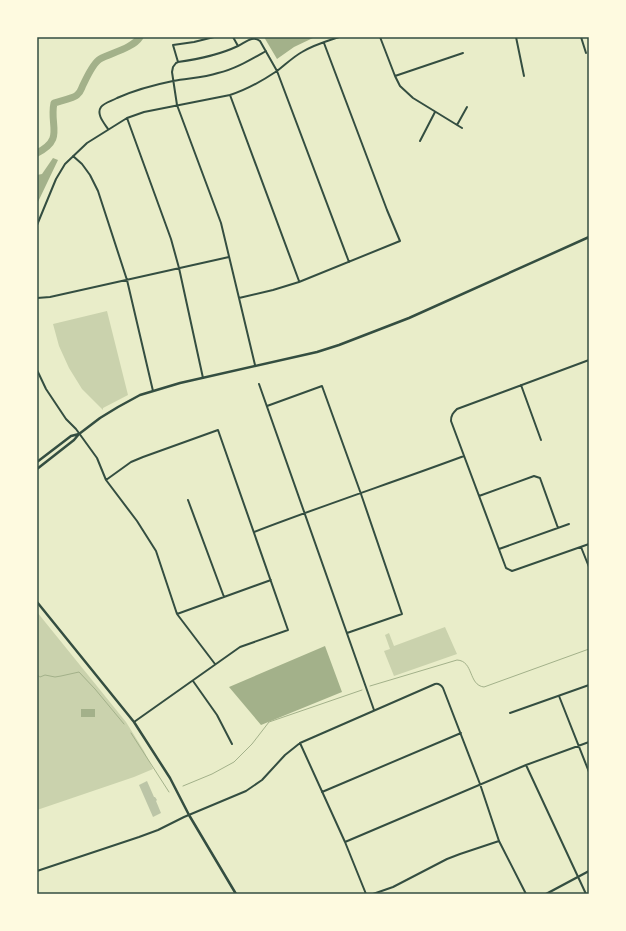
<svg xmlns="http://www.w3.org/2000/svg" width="626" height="931" viewBox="0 0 626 931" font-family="'PT Serif',serif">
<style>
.green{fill:#cad2ad}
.water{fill:#a3b18a}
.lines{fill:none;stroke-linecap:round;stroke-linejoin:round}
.stream{stroke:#a3b18a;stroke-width:1}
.river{stroke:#a3b18a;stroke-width:7}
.building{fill:#bcc5a7}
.minor{stroke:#344e41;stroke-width:2}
.tertiary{stroke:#344e41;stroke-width:2.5}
.secondary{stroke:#344e41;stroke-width:2.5}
.neatline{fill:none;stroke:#344e41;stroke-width:1.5}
</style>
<rect width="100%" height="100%" fill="#e9edc9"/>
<path class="green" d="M 107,311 L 128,395 L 103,408 L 103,410 L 82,389 L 69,368 L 59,346 L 53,324 Z
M 37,612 L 126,722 L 144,751 L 153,769 L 134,777 L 37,810 Z
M 445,627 L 457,654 L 394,676 L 384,651 L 390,649 L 385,635 L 389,633 L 394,646 Z"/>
<path class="water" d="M 264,37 L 315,37 L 294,47 L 277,59 Z
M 53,158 L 58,160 L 37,204 L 37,175 L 42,174 Z
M 325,646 L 342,692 L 261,725 L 229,687 Z
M 81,709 L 95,709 L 95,717 L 81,717 Z"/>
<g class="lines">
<path class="stream" d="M 37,675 L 40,677 L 45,675 L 55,677 L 61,676 L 79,672 L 95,689 L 124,724
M 370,686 L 457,660 C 474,661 468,685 484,687 L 589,649
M 131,733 L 169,792
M 183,786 L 212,774 L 234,762 L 252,744 L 269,722 L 362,690"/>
<path class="river" d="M 37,153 C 65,139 49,126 54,103 C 60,101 74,98 77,95 C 81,92 81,89 83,85 C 87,77 93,63 100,59 C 111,53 133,48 140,37"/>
</g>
<path class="building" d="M 147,781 L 154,797 L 155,797 L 157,800 L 156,801 L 161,813 L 153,817 L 139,785 Z"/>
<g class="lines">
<path class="minor" d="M 214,37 L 194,42 L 173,45 L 178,62 L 176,63 L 173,67 L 172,72 L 177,105 L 221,223 L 239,298 L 255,365
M 233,37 L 238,46 C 246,42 253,35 260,41 L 277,71 L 349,262
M 380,37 L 395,76 L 400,86 L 413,98 L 462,128
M 516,37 L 524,76
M 581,37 L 586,53
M 178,62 C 200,59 219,55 238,46
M 395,76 L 463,53
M 230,95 L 299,281
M 127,118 L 171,239 L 179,268 L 203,378
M 457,125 L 467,107
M 108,129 C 104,123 96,114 101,107 C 104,103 112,101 117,98 C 135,90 153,85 173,81 C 188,78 203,78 218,73 C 235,69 250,60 266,51
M 420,141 L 435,112
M 73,156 L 82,164 L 90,175 L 98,191 L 127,280 L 153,391
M 37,225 L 56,179 L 65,164 L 87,143 L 127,118 L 144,112 L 230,95 C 246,90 262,81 277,71 C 285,65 293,57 302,52 C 313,45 327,41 339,37
M 37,298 L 50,297 L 229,257
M 239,298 L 273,290 L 299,282 L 400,241 L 387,210 L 324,43
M 589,360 L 457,409 C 453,413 451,415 451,421 L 506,568 L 512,571 L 515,570 L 589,544
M 37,370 L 46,389 L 66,419 L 76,429 L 97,458 L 106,480 L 137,521 L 156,551 L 177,614 L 215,664
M 259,384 L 374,710
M 521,385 L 541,440
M 267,406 L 322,386 L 361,494 L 402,614 L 347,633
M 106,480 L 131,462 L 143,457 L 218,430 L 288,630 L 240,647 L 134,722
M 479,496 L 534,476 L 540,478 L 558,528
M 188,500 L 224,597
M 254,532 C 324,505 394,482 464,456
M 581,547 L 589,567
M 499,549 L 569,524
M 177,614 L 271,580
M 193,681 L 217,715 L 232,744
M 559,696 L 589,772
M 510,713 L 589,685
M 300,743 L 345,842 L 366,894
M 526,765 L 586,894
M 322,792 L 461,733
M 345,842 L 526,765 L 589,742
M 37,871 L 139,837 L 158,830 L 184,817 L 246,791 L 262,780 L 285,755 L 300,743 L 435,684 C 439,683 441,685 443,688 L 480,784 L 499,841 L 526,894
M 373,894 L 393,887 L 447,859 L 460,854 L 499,841"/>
<path class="tertiary" d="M 37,462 L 71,436 L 79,434
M 37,469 L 74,440 L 79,434 L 100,418 L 118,407 L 140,395 L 180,383 L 317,352 L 339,345 L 409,318 L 589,237
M 546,894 L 589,871"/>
<path class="secondary" d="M 37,602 L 134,722 L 170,778 L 189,815 L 236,894"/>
</g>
<rect width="626" height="931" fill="none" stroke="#fefae0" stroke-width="76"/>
<rect x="38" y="38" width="550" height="855" class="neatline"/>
</svg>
